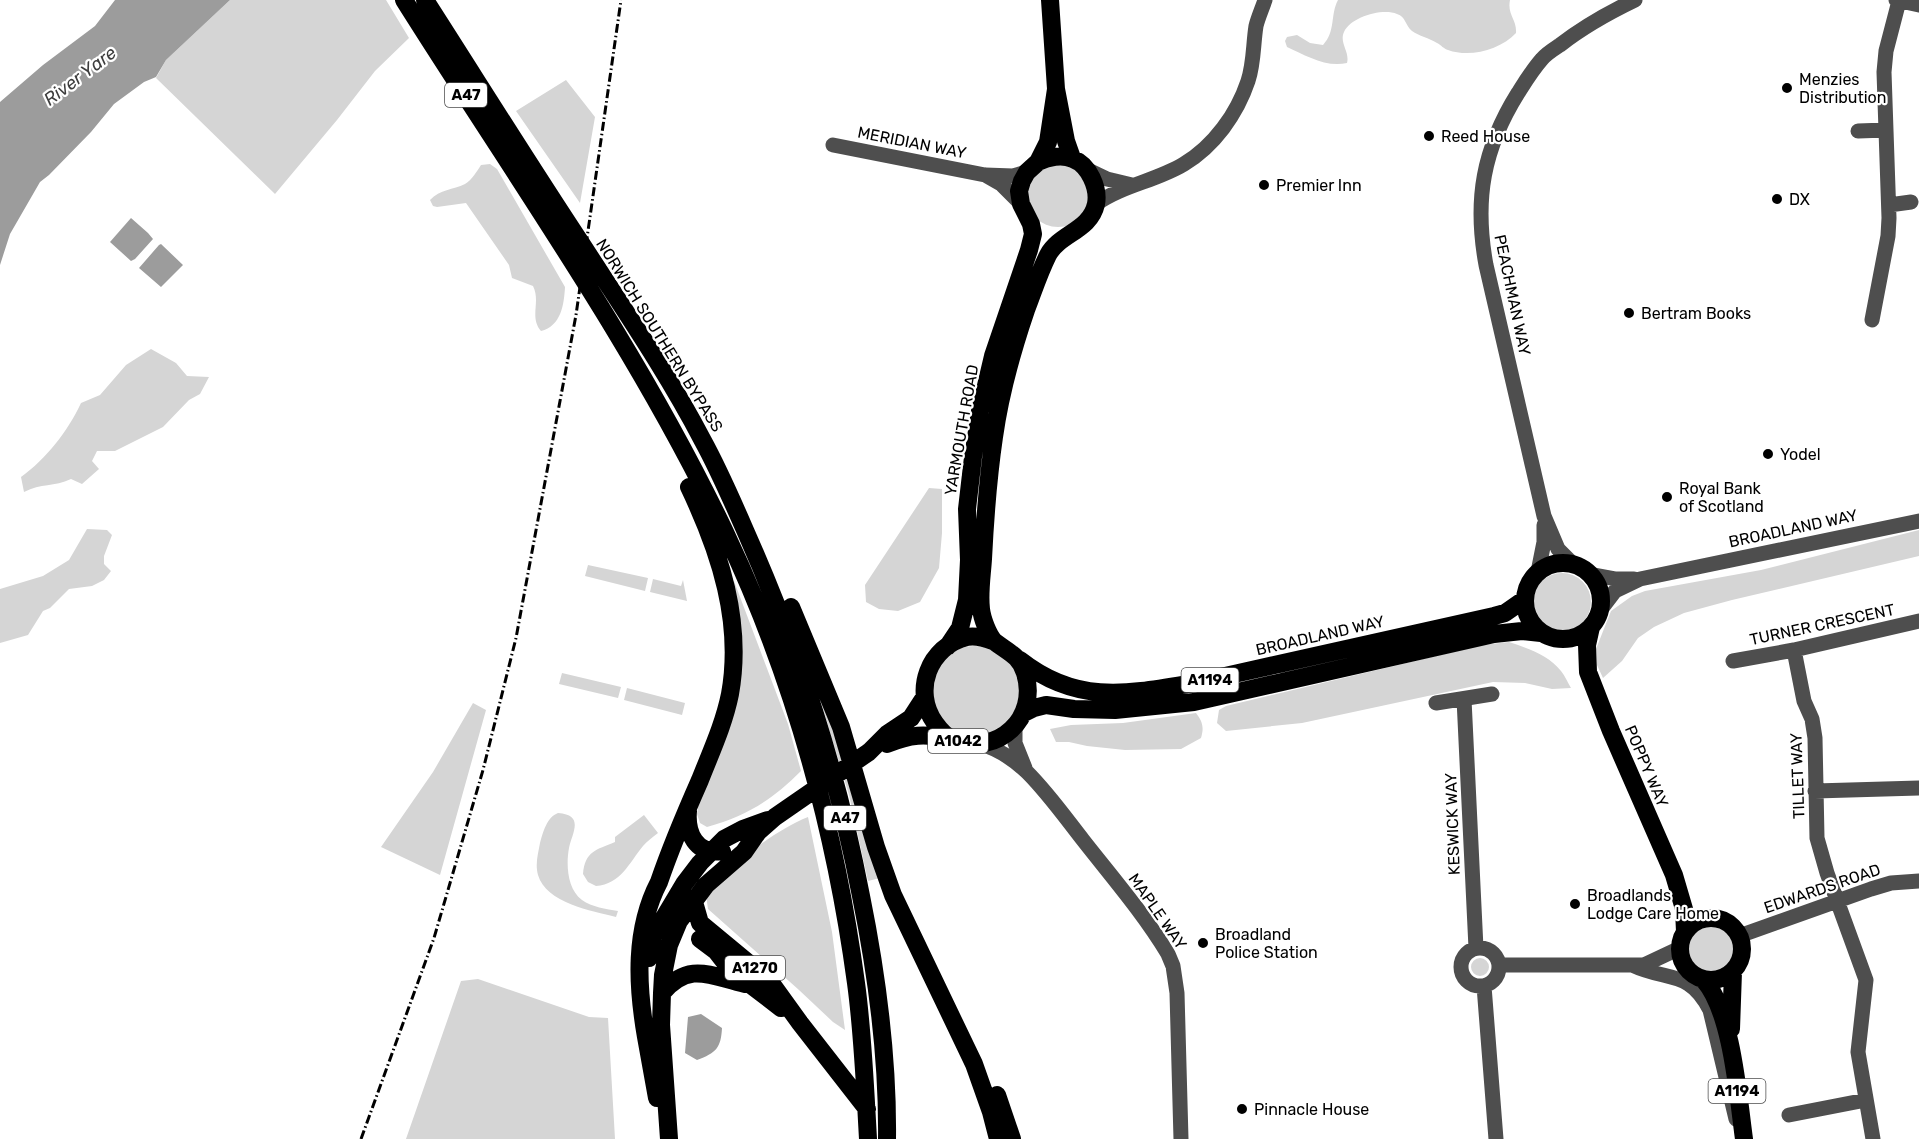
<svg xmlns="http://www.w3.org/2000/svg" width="1919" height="1139" viewBox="0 0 1919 1139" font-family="Rubik,sans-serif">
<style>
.green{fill:#d5d5d5}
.water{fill:#9c9c9c}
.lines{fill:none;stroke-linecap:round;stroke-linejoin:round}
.minor{stroke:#4e4e4e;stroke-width:15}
.highway{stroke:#000;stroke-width:18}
.rail{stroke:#000;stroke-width:3;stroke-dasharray:9 3 1.5 3;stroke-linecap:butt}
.poi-dot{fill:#000;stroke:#fff;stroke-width:2}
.labels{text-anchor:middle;stroke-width:4.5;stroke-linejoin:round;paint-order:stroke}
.shield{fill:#fff;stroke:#4c4c4c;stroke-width:1.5}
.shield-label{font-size:15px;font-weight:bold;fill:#000}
.poi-label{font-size:16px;fill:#000;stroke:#fff;text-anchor:start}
.street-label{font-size:16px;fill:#000;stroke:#fff}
.water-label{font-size:18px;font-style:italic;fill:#3d3d3d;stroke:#fff}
</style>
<rect width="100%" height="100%" fill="#fff"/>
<path class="green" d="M 230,0 L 386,0 L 409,38 L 375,71 L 337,120 L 275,194 L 156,78 L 166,60 Z
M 1338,0 L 1510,0 C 1507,15 1517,19 1516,33 C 1500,50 1470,58 1448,50 C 1444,49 1441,45 1437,43 C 1429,38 1419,36 1412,31 C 1405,25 1406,17 1397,14 C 1382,8 1351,17 1344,32 C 1339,43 1350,52 1347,63 C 1326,68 1305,55 1287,47 L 1285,41 L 1287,37 L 1297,35 L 1310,43 L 1323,45 C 1336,31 1330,15 1338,0 Z
M 566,80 L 595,117 L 580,203 L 516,111 Z
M 490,164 L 497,169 L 565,287 C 564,305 561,326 541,331 C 529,317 541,302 533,286 L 512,278 L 509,265 L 466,203 L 437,207 L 433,206 L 430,200 C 440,189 453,190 465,184 C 472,180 477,171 481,165 Z
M1027 196a31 31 0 1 1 62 0a31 31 0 1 1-62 0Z
M 151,349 L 176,363 L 187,376 L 209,377 L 200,394 L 189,400 L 163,427 L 115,451 L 97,451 L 92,461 L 99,469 L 82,484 L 71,479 C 54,487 41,483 24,492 L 21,477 C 46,459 68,431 81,403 L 100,395 L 126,365 Z
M 929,488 L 942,489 L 942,533 L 939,568 L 920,602 L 898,611 L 879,609 L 866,602 L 865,585 Z
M 87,529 L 107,530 L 112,535 L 104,556 L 104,564 L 111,571 L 104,580 L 92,586 L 69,589 L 50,608 L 43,611 L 28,635 L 0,643 L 0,589 L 43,576 L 69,560 Z
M 1919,530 L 1919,556 L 1732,600 L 1684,613 L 1654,627 L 1638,638 L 1622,661 L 1603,678 L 1597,665 L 1596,649 L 1611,611 L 1632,596 L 1645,591 L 1761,570 Z
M 588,565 L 648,578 L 645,591 L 585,576 Z
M1533 602a29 29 0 1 1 58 0a29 29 0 1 1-58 0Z
M 653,579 L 681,586 L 683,580 L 687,601 L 650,592 Z
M 734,581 L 788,724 L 801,771 C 772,800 747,816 707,827 L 700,823 L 697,814 L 699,800 L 723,745 L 730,583 Z
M 1509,642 C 1527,648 1549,655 1561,671 C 1565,676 1568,683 1571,688 L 1552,689 L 1525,683 L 1493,682 L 1302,723 L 1226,731 L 1217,723 L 1219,710 L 1226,706 L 1482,645 Z
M930 691a45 45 0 1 1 90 0a45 45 0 1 1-90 0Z
M 562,673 L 621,687 L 618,698 L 559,684 Z
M 627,688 L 685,703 L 682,715 L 624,700 Z
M 822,690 L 880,878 L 868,881 L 849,795 L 818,692 Z
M 473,703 L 486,710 L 440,875 L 381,847 L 433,772 Z
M 1196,713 C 1203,722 1204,728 1201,738 L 1181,749 L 1125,750 L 1087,746 L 1069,742 L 1056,742 L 1050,729 L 1071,725 L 1123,723 Z
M 558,813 C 585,815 572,833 569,848 C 566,864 567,889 582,900 C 592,907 606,909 618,911 L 616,917 C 592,911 546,903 538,875 C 535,864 538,854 540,843 C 543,832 547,817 558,813 Z
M 644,815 L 658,833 C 653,837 647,841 643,846 C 629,863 621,884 596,886 L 588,882 L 583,874 C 585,851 596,850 615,842 L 615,837 Z
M 808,817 L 832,932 L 845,1030 L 833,1022 L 799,990 L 708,909 L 706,895 C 729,866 773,831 808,817 Z
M1688 949a23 23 0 1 1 46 0a23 23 0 1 1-46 0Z
M1471 967a9 9 0 1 1 18 0a9 9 0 1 1-18 0Z
M 478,979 L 589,1017 L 608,1018 L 615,1139 L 406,1139 L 461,981 Z"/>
<path class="water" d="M 115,0 L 230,0 L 166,60 L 156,77 L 144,82 L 114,104 L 91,132 L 49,175 L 40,182 L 10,234 L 0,265 L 0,102 L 43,65 L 95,26 Z
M 131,218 L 148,233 L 153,239 L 135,259 L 131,261 L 110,242 Z
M 161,244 L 183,265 L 161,287 L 139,268 L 159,245 Z
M 701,1014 L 722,1028 C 721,1048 716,1053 697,1060 L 685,1053 L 688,1017 Z"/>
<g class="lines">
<path class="minor" d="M 1896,0 L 1919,5
M 1858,131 L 1886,130
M 833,145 L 985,175 L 1013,176 L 1027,172
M 1086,169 L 1107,179 L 1132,185
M 987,176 L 1001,184 L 1021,204
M 1096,204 C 1123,185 1156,181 1184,164 C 1214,146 1237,114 1248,81 C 1254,63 1253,45 1256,26 C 1258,18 1262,9 1265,0
M 1889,205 L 1911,202
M 1872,320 L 1888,236 L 1889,218 L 1884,72 L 1886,51 L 1899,1
M 1574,565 L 1558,549 L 1544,516 L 1486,265 C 1474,200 1483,149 1518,93 C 1525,82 1533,69 1542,59 C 1547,53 1554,49 1560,45 C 1583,27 1608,13 1635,0
M 1538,572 L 1544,542 L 1544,525
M 1589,574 L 1616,579 L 1634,579
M 1599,612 L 1615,591 L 1640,579 L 1919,521
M 1794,650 L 1804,701 L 1812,719 L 1815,738 L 1817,838 L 1827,873 L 1866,980 L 1858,1052 L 1873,1139
M 1733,661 L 1794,650 L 1919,621
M 1464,699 L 1476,948
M 1436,703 L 1492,694
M 1015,726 L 1015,743 L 1025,768
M 981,744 C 999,749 1013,759 1027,772 C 1048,793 1065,817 1083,840 C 1112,877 1144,914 1168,954 L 1173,966 L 1177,993 L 1181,1139
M 1815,791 L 1919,788
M 1739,936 L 1871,889 L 1891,883 L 1919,881
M1461 967a19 19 0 1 1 38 0a19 19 0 1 1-38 0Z
M 1646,964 L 1680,948
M 1500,965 L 1642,965
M 1632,965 C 1668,982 1689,969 1710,1010 L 1736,1119
M 1484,986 L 1496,1139
M 1789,1115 L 1866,1100"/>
<path class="highway" d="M 404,0 C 514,175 636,345 725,532 C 792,673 835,828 856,983 C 863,1034 865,1087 868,1139
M 425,0 C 477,81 528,163 581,243 C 623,308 667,372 703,441 C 720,472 734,505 748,537 C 800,655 837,770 861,896 C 877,975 888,1058 887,1139
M 1050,0 L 1056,89 L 1066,141 L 1072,158
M1525 601a38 38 0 1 1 76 0a38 38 0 1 1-76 0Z
M 791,607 L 841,727 L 876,847 L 893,895 L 974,1064 L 991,1112 L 998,1139
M 1591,627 L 1587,645 L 1588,672 L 1611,731 L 1674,875 L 1684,909 L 1685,932
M 993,641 C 985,638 976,635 967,637 C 929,646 912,691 935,723 C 940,730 947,738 955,740 C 998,756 1039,718 1025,673 C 1020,656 1008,652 995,642 C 988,635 982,618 981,609 C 979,593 982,575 983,559 C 985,518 988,478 994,437 C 1000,394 1012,351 1026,310 C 1033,292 1039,273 1048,255 C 1060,233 1090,231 1096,204 C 1099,188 1089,165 1073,159 C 1062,154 1048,157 1038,162
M 948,646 L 960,628 L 967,600 L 969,560 L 967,509 L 973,457 L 980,411 L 993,356 L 1029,250 L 1033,234 L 1031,224 L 1021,204 L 1019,191 L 1022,181 L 1027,172 L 1038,162 L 1048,142 L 1056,89
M 1020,660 C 1077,705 1128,694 1194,683 L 1494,616 L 1505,613 L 1525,599
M 1024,713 L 1034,708 L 1046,705 L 1074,709 L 1115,710 L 1194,702 L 1494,634 L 1522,631 L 1541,633
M 887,744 C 911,734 924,734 949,738
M 688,811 C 686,833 696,855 722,851
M 694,902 L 700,923 L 769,980 L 800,1023 L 867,1109
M1680 949a31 31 0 1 1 62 0a31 31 0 1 1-62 0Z
M 700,939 L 716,951 L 730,969 L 781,1008
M 649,958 L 653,936 L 684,884 L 700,863 L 724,839 L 743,829 L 768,820
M 1704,980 C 1732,1012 1738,1096 1744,1139
M 662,993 C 689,961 710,976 745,984
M 646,1025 L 646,1037 L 657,1098
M 1731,1029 L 1733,972
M 646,1037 C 637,985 634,930 659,882 C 671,847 685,814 700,780 C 711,752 724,724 730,694 C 743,622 720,552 689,487
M 997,1095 L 1012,1139
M 669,1139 L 661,1025 L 662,993 L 663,975 L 669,945 L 679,921 L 706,885 L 744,852 L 758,832 L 775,817 L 869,752 L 887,734 L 911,718 L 924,698"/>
<path class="rail" d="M 361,1139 L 434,938 L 483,770 L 516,638 L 576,315 L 621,0"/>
</g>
<g class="poi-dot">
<circle cx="1787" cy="88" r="6"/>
<circle cx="1429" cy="136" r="6"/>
<circle cx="1264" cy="185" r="6"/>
<circle cx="1777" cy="199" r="6"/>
<circle cx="1629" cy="313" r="6"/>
<circle cx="1768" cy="454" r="6"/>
<circle cx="1667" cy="497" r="6"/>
<circle cx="1575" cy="904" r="6"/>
<circle cx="1203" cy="943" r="6"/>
<circle cx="1242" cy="1109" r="6"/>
</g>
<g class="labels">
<g class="shield">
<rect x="445" y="83" width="42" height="24" rx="4.5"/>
<rect x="1181.5" y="668" width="57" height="24" rx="4.5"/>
<rect x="928" y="729" width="60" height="24" rx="4.5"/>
<rect x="824" y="806" width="42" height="24" rx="4.5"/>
<rect x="725" y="956" width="60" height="24" rx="4.5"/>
<rect x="1708.5" y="1079" width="57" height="24" rx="4.5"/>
</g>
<g class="shield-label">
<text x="466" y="100">A47</text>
<text x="1210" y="685">A1194</text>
<text x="958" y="746">A1042</text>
<text x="845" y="823">A47</text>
<text x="755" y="973">A1270</text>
<text x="1737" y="1096">A1194</text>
</g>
<g class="poi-label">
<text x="1799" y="85">Menzies<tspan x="1799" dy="18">Distribution</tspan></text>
<text x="1441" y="142">Reed House</text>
<text x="1276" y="191">Premier Inn</text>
<text x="1789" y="205">DX</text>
<text x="1641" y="319">Bertram Books</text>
<text x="1780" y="460">Yodel</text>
<text x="1679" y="494">Royal Bank<tspan x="1679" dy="18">of Scotland</tspan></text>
<text x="1587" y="901">Broadlands<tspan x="1587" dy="18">Lodge Care Home</tspan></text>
<text x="1215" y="940">Broadland<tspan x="1215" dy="18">Police Station</tspan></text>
<text x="1254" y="1115">Pinnacle House</text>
</g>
<g class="street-label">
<text transform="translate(912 142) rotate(11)" y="6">MERIDIAN WAY</text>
<text transform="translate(1513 295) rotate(78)" y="6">PEACHMAN WAY</text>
<text transform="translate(660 335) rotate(58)" y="6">NORWICH SOUTHERN BYPASS</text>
<text transform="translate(961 430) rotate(-80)" y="6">YARMOUTH ROAD</text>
<text transform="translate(1793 528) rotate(-12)" y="6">BROADLAND WAY</text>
<text transform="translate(1822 624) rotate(-12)" y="6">TURNER CRESCENT</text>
<text transform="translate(1320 635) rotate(-13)" y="6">BROADLAND WAY</text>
<text transform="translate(1647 766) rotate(67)" y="6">POPPY WAY</text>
<text transform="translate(1797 776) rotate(-92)" y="6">TILLET WAY</text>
<text transform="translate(1452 824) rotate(-92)" y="6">KESWICK WAY</text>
<text transform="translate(1822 888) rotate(-19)" y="6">EDWARDS ROAD</text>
<text transform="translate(1158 911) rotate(55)" y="6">MAPLE WAY</text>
</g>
<g class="water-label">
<text transform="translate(80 76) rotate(-37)" y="6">River Yare</text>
</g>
</g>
</svg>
